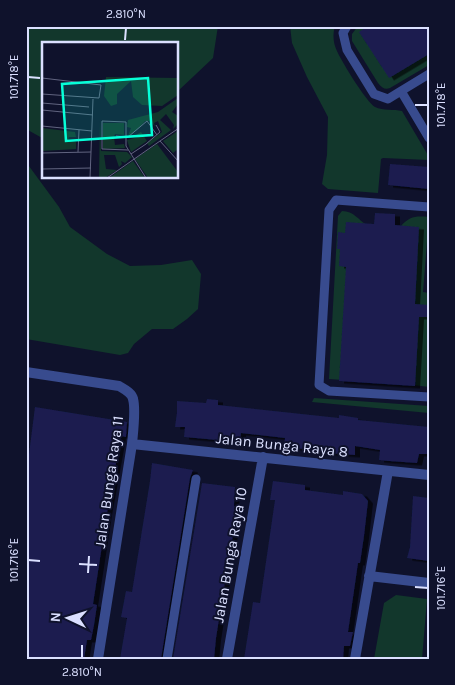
<svg xmlns="http://www.w3.org/2000/svg" width="455" height="685" viewBox="0 0 455 685" font-family="Karla,sans-serif">
<style>
.green{fill:#12372c}
.building{fill:#1a1d4f;filter:url(#shadow)}
.lines{fill:none;stroke-linecap:round;stroke-linejoin:round}
.service{stroke:#384b8e;stroke-width:9}
.minor{stroke:#384b8e;stroke-width:10}
.ticks{fill:none;stroke:#dbe0ff;stroke-width:2}
.labels{text-anchor:middle;stroke-width:4;stroke-linejoin:round;paint-order:stroke}
.street-label{font-size:15px;fill:#dbe0ff;stroke:#0f122c}
.inset-road{fill:none;stroke:#616480;stroke-width:1}
.view{fill:#07ffd8;fill-opacity:0.15;stroke:#07ffd8;stroke-width:2.5}
.inset-edge{fill:none;stroke:#dbe0ff;stroke-width:2.5}
.neatline{fill:none;stroke:#dbe0ff;stroke-width:2}
.ticks-label{font-size:12px;text-anchor:middle;fill:#dbe0ff}
</style>
<defs>
<filter id="shadow"><feDropShadow dx="5" dy="2.5" stdDeviation="0" flood-color="#0009"/></filter>
</defs>
<rect width="100%" height="100%" fill="#0f122c"/>
<path class="green" d="M 26,26 L 218,26 L 213,58 L 178,91 L 178,44 L 44,44 L 44,139 L 26,129 Z
M 290,26 L 335,26 C 333,32 333,40 335,46 C 337,55 367,103 375,107 C 383,111 394,109 402,111 L 429,157 L 429,160 L 383,158 L 381,159 L 378,193 L 328,189 L 322,184 L 327,155 L 328,117 L 307,77 L 292,43 Z
M 358,26 L 429,26 L 429,65 L 390,88 C 385,90 382,88 378,83 L 352,41 L 352,34 Z
M 26,162 L 59,207 L 70,227 L 107,254 L 130,266 L 161,265 L 192,260 L 201,274 L 198,309 L 187,319 L 173,329 L 152,329 L 134,344 L 128,353 L 120,355 L 26,339 Z
M 342,211 C 354,211 358,220 367,225 C 373,227 393,227 400,227 C 410,216 415,216 429,217 L 423,292 L 429,293 L 429,387 L 413,385 L 329,379 L 338,216 Z
M 314,398 L 429,406 L 429,413 L 312,402 Z
M 396,595 L 427,599 L 422,659 L 374,659 L 384,603 Z"/>
<path class="building" d="M 368,26 L 429,26 L 429,54 L 389,78 L 359,32 Z
M 390,164 L 429,167 L 429,189 L 388,185 Z
M 375,213 L 395,214 L 395,225 L 419,227 L 415,304 L 429,305 L 429,317 L 419,317 L 415,386 L 339,381 L 346,267 L 339,266 L 340,249 L 337,249 L 338,232 L 345,233 L 346,222 L 374,224 Z
M 207,399 L 218,400 L 218,405 L 339,418 L 339,415 L 358,418 L 358,420 L 429,427 L 429,454 L 419,454 L 417,463 L 389,461 L 379,460 L 380,450 L 355,446 L 355,455 L 313,452 L 314,450 L 284,447 L 285,438 L 241,433 L 240,442 L 184,437 L 185,427 L 175,427 L 177,412 L 177,401 L 206,403 Z
M 35,407 L 127,422 L 126,437 L 121,436 L 107,513 L 93,604 L 97,605 L 94,625 L 91,640 L 87,640 L 84,659 L 26,659 L 26,455 L 29,454 Z
M 152,463 L 193,470 L 190,478 L 161,659 L 120,659 L 127,618 L 121,617 L 126,591 L 132,592 L 150,481 Z
M 273,481 L 305,485 L 305,490 L 343,495 L 343,491 L 362,494 L 368,501 L 364,536 L 360,563 L 358,563 L 348,632 L 353,632 L 350,646 L 344,646 L 343,659 L 244,659 L 253,602 L 260,603 L 275,500 L 270,500 Z
M 202,483 L 235,487 L 234,506 L 238,506 L 235,524 L 234,524 L 231,550 L 230,550 L 216,638 L 214,659 L 173,659 Z
M 413,496 L 429,498 L 429,561 L 407,558 L 410,547 Z"/>
<g class="lines">
<path class="service" d="M 347,26 L 343,33 L 347,50 L 374,94 L 388,99 L 401,91 L 429,138
M 401,91 L 429,74
M 429,207 L 336,200 L 329,210 L 319,385 L 329,391 L 429,397
M 167,659 L 196,479"/>
<path class="minor" d="M 26,372 L 119,386 C 124,389 132,393 133,399 C 136,409 133,433 132,444 L 98,659
M 132,444 L 429,475
M 369,576 L 429,583
M 227,659 L 263,457
M 355,659 L 388,471"/>
</g>
<path class="ticks" d="M 125,40 L 126,28M 28,77 L 40,78M 415,105 L 428,105M 28,560 L 40,561M 79,564 L 97,565M 88,573 L 89,556M 415,587 L 428,588M 82,658 L 82,645"/>
<g class="labels">
<g class="street-label">
<text transform="translate(282 445) rotate(6)" y="5">Jalan Bunga Raya 8</text>
<text transform="translate(109 482) rotate(-82)" y="5">Jalan Bunga Raya 11</text>
<text transform="translate(230 555) rotate(-80)" y="5">Jalan Bunga Raya 10</text>
</g>
</g>
<g transform="translate(42 42)">
<rect width="136" height="136" fill="#0f122c"/>
<path d="M 64,35 L 136,36 L 136,53 L 120,64 L 100,63 L 91,55 L 89,39 L 75,52 L 75,62 L 69,64 L 62,54 ZM 136,56 L 136,62 L 130,70 L 136,74 L 136,82 L 131,87 L 132,83 L 124,72 L 118,78 L 129,88 L 107,104 L 105,101 L 120,90 L 116,79 L 112,81 L 113,85 L 109,79 L 103,79 L 95,88 L 86,94 L 89,86 L 85,85 L 86,78 L 116,70 ZM 58,79 L 59,109 L 85,110 L 90,115 L 83,121 L 79,119 L 80,122 L 77,125 L 73,113 L 62,113 L 64,127 L 75,128 L 63,136 L 57,136 ZM 61,81 L 82,81 L 82,93 L 73,92 L 72,95 L 73,103 L 82,102 L 83,106 L 61,107 ZM 0,86 L 33,90 L 34,95 L 27,95 L 26,99 L 34,100 L 34,107 L 0,109 ZM 136,89 L 136,107 L 131,111 L 121,99 ZM 99,90 L 105,99 L 89,110 L 85,98 L 96,95 L 94,93 ZM 115,102 L 136,130 L 136,136 L 106,136 L 93,117 ZM 91,119 L 103,136 L 67,136 Z" fill="#12372c"/>
<path class="inset-road" d="M 0,36 L 59,43 L 57,56 L 0,52M 0,61 L 47,65M 0,68 L 51,73M 0,84 L 50,89M 74,94 L 86,95 L 105,79 L 115,93M 118,99 L 137,86M 104,102 L 118,90 L 114,83M 86,108 L 60,107 L 60,79 L 84,80 L 84,104 L 104,136M 36,110 L 37,88M 0,111 L 49,110M 89,112 L 104,102M 0,127 L 49,126M 48,136 L 51,57M 65,136 L 118,99 L 137,120"/>
<path class="view" d="M 106,36 L 110,93 L 24,99 L 20,42 Z"/>
<rect width="136" height="136" class="inset-edge"/>
</g>
<rect width="455" height="685" fill="none" stroke="#0f122c" stroke-width="55"/>
<g transform="translate(68 618) rotate(274)" stroke="#0f122c" stroke-width="4" paint-order="stroke">
<path d="M0-4L9 19L0 12L-9 19Z" fill="#dbe0ff"/>
<text y="-8" font-size="14" font-weight="bold" text-anchor="middle" fill="#dbe0ff">N</text>
</g>
<rect x="28" y="28" width="400" height="630" class="neatline"/>
<g class="ticks-label">
<text x="126" y="18">2.810°N</text>
<text transform="translate(14 77) rotate(-90)" y="4">101.718°E</text>
<text transform="translate(441 105) rotate(-90)" y="4">101.718°E</text>
<text transform="translate(14 560) rotate(-90)" y="4">101.716°E</text>
<text transform="translate(441 588) rotate(-90)" y="4">101.716°E</text>
<text x="82" y="676">2.810°N</text>
</g>
</svg>
